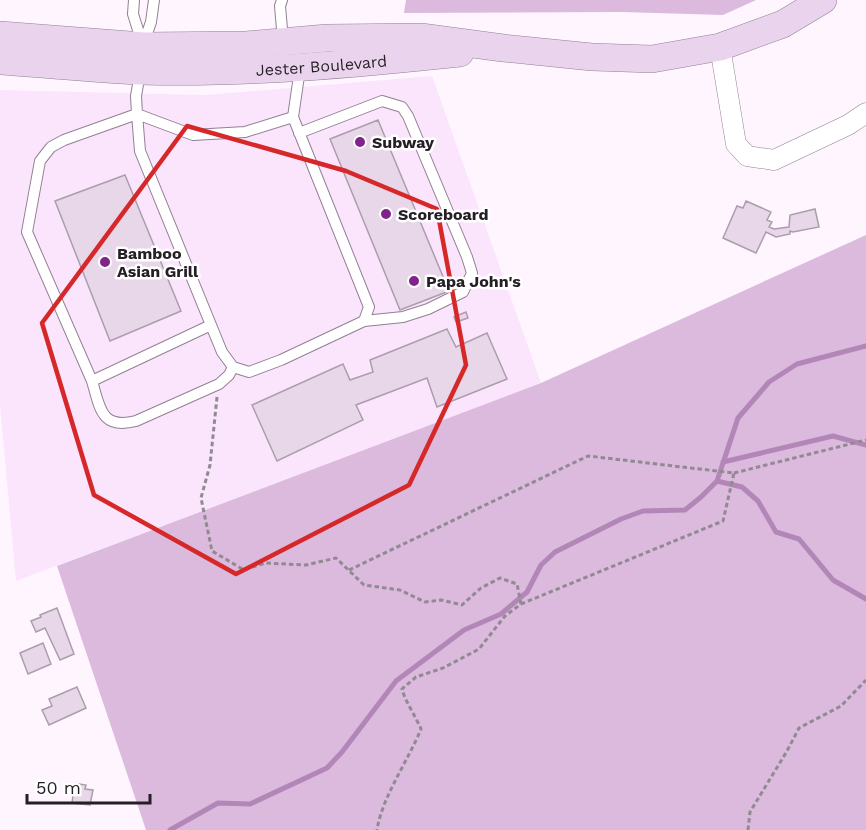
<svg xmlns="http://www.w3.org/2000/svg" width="866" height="830" viewBox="0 0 866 830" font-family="'Work Sans',sans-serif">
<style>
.built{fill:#fbe5fd}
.green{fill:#dbbade}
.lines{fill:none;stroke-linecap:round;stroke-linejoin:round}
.stream{stroke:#b287b7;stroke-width:5}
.building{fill:#e7d7e8;stroke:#ac9dad;stroke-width:1.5}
.lane-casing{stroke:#908191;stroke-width:12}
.street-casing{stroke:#908191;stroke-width:21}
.secondary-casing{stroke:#908191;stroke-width:28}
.path{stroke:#918a92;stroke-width:3;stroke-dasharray:4.5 3;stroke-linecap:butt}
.lane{stroke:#fff;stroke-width:10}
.street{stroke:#fff;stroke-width:20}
.secondary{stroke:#ead3ed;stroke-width:27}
.marked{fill:none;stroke:#d62828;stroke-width:4.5;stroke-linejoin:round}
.poi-dot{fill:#82228d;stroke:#fff;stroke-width:2}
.labels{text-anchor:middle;stroke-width:5;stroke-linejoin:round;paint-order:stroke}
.street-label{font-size:16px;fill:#251f25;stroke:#fff}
.poi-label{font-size:16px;font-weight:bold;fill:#251f25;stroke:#fff;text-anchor:start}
</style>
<rect width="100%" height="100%" fill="#fef5ff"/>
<path class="built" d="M 432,76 L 541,383 L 16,581 L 0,406 L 0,90 L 205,95 Z"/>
<path class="green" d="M 406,0 L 756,0 L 723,15 L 622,12 L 404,13 Z
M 866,235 L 866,830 L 146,830 L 57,566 L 541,383 Z"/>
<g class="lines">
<path class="stream" d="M 723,462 L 833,436 L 866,445
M 717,481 L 742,487 L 758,501 L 776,532 L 799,539 L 833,580 L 866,599
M 170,830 L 218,803 L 250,804 L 327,768 L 342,752 L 396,681 L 464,630 L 501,614 L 527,592 L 541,565 L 555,552 L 621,519 L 643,511 L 685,510 L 701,497 L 717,481 L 738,418 L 769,382 L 797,364 L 866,346"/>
</g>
<path class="building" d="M 378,120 L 449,291 L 400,310 L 330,139 Z
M 125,175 L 181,311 L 110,341 L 55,201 Z
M 746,201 L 771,212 L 767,220 L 772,222 L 769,227 L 774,229 L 789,227 L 790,215 L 815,209 L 819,227 L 793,232 L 790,231 L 790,234 L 776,237 L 766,232 L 756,253 L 723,238 L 737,206 L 743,208 Z
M 466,312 L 468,318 L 456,322 L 454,317 Z
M 447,329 L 456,347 L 487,333 L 507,379 L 437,407 L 427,378 L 356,405 L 363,420 L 277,461 L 252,405 L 343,364 L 350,380 L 373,372 L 370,360 Z
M 57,608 L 74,654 L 60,660 L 45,628 L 36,632 L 31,621 L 41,617 L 40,615 Z
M 43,643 L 51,664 L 28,674 L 20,653 Z
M 77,687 L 86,708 L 49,725 L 42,710 L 52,706 L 49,699 Z
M 79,784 L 86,785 L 85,789 L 93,790 L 90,805 L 72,803 L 74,788 L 78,788 Z"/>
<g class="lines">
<defs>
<path id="lane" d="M 134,0 L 133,14 L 143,46
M 282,0 L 280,6 L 283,41
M 143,45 L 151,22 L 154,0
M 140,73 L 136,96 L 137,114 L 64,140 L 51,147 L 40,161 L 27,232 L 92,381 L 211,325
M 293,117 L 245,132 L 193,135 L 137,114 L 140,151 L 222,352 L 233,367 L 249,372 L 281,360 L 364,321 L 369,307 L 293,117 L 300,69
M 299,133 L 382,101 L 402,107 L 408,116 L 467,257 L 472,273 L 463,292 L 428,309 L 403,317 L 364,321
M 92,381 C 100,408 101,430 136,421 L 219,384 L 229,375 L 233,367"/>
<path id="street" d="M 720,47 L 736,144 L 747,156 L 774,160 L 848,125 L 866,113"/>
<g id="secondary">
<path d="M 0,35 L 143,46 L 246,45 L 327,38 L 421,37 L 503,48 L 592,57 L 652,59 L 720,47 L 783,24 L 823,0"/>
<path id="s1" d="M 0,61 C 47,64 94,69 141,71 C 247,74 355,64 460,53"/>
</g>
</defs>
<use href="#lane" class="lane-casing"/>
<use href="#street" class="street-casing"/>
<use href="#secondary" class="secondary-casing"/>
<path class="path" d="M 217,397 L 210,465 L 201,498 L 212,551 L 244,570 L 265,563 L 306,565 L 336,558 L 364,585 L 400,590 L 425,602 L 441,600 L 462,605 L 481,588 L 500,578 L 517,584 L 521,604 L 505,616 L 479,649 L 443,668 L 416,677 L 402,689 C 405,701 416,717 421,729 C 408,761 382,797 377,830
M 734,473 L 866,440
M 349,570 L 588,456 L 734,473 L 723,521 L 521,604
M 748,830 L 750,812 L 787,751 L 799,728 L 841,706 L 866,680"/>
<use href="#lane" class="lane"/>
<use href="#street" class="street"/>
<use href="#secondary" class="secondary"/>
</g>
<path class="marked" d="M 187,126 L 346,171 L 437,209 L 466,365 L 409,485 L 236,574 L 94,495 L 42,323 Z"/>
<g class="poi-dot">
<circle cx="360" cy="142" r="6"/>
<circle cx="386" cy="214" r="6"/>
<circle cx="105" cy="262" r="6"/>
<circle cx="414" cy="281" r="6"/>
</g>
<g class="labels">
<g class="street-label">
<text dy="6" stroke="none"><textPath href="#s1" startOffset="322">Jester Boulevard</textPath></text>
</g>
<g class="poi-label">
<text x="372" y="148">Subway</text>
<text x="398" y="220">Scoreboard</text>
<text x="117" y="259">Bamboo<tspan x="117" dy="18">Asian Grill</tspan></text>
<text x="426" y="287">Papa John's</text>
</g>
</g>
<path d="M27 794v9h123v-9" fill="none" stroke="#251f25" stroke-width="3"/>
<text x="36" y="794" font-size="18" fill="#251f25" stroke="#ffffff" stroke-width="4.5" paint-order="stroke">50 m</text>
</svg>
